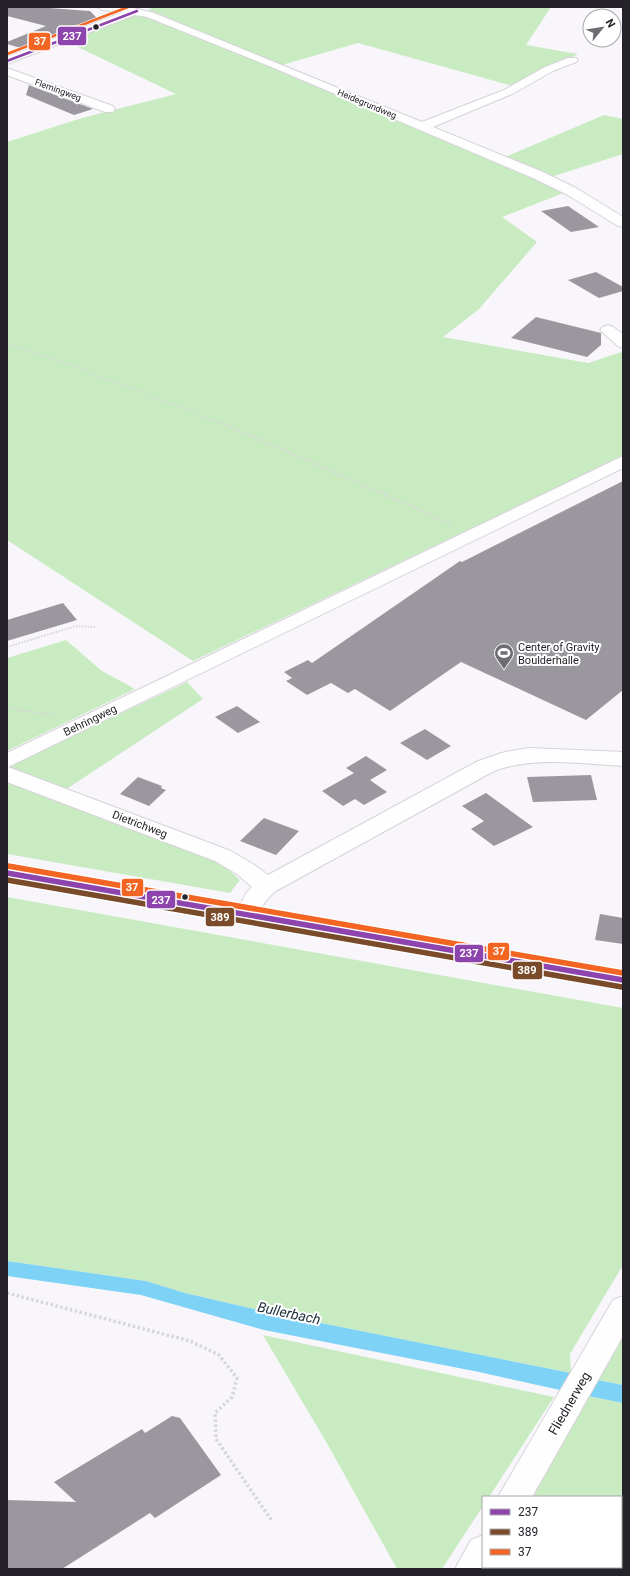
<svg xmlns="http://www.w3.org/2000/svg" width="630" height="1576" viewBox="0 0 630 1576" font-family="Roboto,sans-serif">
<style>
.green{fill:#c9ebc2}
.water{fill:#7ed2f5}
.building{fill:#9a989e}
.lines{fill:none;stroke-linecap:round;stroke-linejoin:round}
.minor-casing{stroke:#d6d3d9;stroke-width:2}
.major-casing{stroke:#d6d3d9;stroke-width:2}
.path-far2{stroke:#d7d6d8;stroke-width:1.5;stroke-dasharray:1 1;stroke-linecap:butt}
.path-far1{stroke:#d7d6d8;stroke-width:2;stroke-dasharray:1.5 1.5;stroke-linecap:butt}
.path{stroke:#d7d6d8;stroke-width:3.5;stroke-dasharray:2.5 2.5;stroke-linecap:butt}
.minor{fill:#fefefe;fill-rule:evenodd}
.major{fill:#fefefe;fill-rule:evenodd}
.bus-1-far1-casing{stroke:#fff;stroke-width:4}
.bus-1-casing{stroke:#fff;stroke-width:8}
.bus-2-casing{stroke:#fff;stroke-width:8}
.bus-3-far1-casing{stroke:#fff;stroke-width:4}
.bus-3-casing{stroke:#fff;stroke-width:8}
.bus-1-far1{stroke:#8e44ad;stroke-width:2.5}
.bus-1{stroke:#8e44ad;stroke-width:5.5}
.bus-2{stroke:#7a4b2a;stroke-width:5.5}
.bus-3-far1{stroke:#f26522;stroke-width:2.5}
.bus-3{stroke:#f26522;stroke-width:5.5}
.bus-dot{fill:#252229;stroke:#fff;stroke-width:1.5}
.labels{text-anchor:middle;stroke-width:4;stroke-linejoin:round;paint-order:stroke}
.far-street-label{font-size:9px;fill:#252229;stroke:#fff}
.poi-label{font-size:11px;fill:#252229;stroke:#fff;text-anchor:start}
.street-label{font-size:11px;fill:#252229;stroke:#fff}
.near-street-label{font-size:13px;fill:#252229;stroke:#fff}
.near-water-label{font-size:14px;font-style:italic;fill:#1c3039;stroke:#fff}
.line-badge{stroke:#fff;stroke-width:1.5}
.badge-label{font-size:11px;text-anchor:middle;font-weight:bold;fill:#fff}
</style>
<rect width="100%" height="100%" fill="#f9f6fb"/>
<path class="green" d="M 154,7 L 551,7 L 526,45 L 578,54 L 516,87 L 358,43 L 282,65 L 148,10 Z
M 142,14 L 275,67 L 566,192 L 502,217 L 537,242 L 479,309 L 443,337 L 588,363 L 621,352 L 623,353 L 623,456 L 193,661 L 7,540 L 7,142 L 82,118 L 176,94 L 65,41 L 132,15 Z
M 604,115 L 623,119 L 623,154 L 551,177 L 503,158 Z
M 66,640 L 102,671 L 135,689 L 7,751 L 7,658 Z
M 187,682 L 203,699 L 56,796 L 219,861 L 240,880 L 230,893 L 7,854 L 7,767 Z
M 7,897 L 623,1008 L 623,1265 L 570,1354 L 571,1373 L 271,1313 L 185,1293 L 146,1281 L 7,1261 Z
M 263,1335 L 554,1397 L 489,1497 L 483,1497 L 483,1506 L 442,1569 L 397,1569 L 329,1447 Z
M 623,1335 L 623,1385 L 598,1380 Z
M 588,1396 L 623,1403 L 623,1569 L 490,1569 L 491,1567 L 621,1567 L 621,1497 L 530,1497 Z"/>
<path class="water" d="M 7,1261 L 146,1281 L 185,1293 L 271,1313 L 571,1373 L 560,1390 L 479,1372 L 264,1330 L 141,1295 L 7,1276 Z
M 598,1380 L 623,1385 L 623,1403 L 588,1396 Z"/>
<path class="building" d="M 7,7 L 35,7 L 90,11 L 99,20 L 24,49 L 7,44 L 7,42 L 46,26 L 7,16 Z
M 29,85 L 31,86 L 93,109 L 74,115 L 26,95 Z
M 568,206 L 599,227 L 571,232 L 541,211 Z
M 596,272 L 623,287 L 623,291 L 599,298 L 568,280 Z
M 536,317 L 601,333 L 601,345 L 587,357 L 511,338 Z
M 623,481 L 623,690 L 586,720 L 461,662 L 390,711 L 355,689 L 348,693 L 331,683 L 307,695 L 286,681 L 292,678 L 284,672 L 308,660 L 312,663 L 460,561 L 462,562 Z
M 63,603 L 77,620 L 7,641 L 7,620 Z
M 237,706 L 260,722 L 238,733 L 215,717 Z
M 425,729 L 451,746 L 427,760 L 400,743 Z
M 366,756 L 387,770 L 370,780 L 387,792 L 364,805 L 355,799 L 343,806 L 322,791 L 354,773 L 346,768 Z
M 591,775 L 597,800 L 533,802 L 527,777 Z
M 138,777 L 162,786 L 161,788 L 166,790 L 149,806 L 120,794 Z
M 486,793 L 533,827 L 494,846 L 471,829 L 484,821 L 462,806 Z
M 264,818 L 299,831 L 276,855 L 240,841 Z
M 600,914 L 623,918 L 623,944 L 595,940 Z
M 172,1416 L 180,1418 L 221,1475 L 155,1518 L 150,1513 L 62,1569 L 7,1569 L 7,1500 L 76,1502 L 54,1482 L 142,1429 L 145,1433 Z"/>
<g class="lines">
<defs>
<path id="minor" d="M 97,7 L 129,7 L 154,13 L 422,122 L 504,90 L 545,67 L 568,58 L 576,58 L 578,60 L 576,62 L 553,71 L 512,94 L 433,127 L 543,172 L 576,188 L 623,217 L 623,227 L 618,226 L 566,194 L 533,178 L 274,68 L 147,17 L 135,15 L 7,64 L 7,57 L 123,12 L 102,10 Z
M 7,68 L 113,106 L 115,109 L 113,112 L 105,112 L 7,75 Z
M 608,325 L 613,327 L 623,334 L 623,348 L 618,346 L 600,330 L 603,327 Z
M 623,456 L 623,468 L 8,767 L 231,851 L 253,864 L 268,875 L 478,761 L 505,752 L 529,748 L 623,752 L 623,766 C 580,764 534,756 494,771 L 274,892 L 265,902 L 255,920 L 247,922 L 239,920 L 235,914 L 247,892 L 252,887 L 237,874 L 215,861 L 7,782 L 7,753 Z
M 623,1296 L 623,1336 L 532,1497 L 498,1497 L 613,1300 Z
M 483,1535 L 483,1567 L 492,1567 L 491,1569 L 455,1569 L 471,1540 Z"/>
<path id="major" d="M 7,865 L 623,971 L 623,989 L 7,881 Z"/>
</defs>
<use href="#minor" class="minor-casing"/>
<use href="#major" class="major-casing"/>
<path class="path-far2" d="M 7,343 L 52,358 L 224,424"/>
<path class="path-far1" d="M 222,423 L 452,524
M 7,647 L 76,626 L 95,627
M 7,708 L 54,715"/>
<path class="path" d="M 7,1293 L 190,1341 L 219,1355 L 237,1378 L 232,1397 L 215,1413 L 216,1439 L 272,1521"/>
<use href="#minor" class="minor"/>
<use href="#major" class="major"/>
<defs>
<path id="bus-1-far1" d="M 7,61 L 137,11"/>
<path id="bus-1" d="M 7,873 L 623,980"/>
<path id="bus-2" d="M 7,880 L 622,987"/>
<path id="bus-3-far1" d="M 7,54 L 128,7"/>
<path id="bus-3" d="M 8,866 L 623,973"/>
</defs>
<use href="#bus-1-far1" class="bus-1-far1-casing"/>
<use href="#bus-1" class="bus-1-casing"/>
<use href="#bus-2" class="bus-2-casing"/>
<use href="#bus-3-far1" class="bus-3-far1-casing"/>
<use href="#bus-3" class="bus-3-casing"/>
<use href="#bus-1-far1" class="bus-1-far1"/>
<use href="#bus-1" class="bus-1"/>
<use href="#bus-2" class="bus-2"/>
<use href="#bus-3-far1" class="bus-3-far1"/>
<use href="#bus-3" class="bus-3"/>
</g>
<defs>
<symbol id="stadium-pin" viewBox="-11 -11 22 30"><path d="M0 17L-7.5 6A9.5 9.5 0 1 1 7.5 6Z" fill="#6f6c72" stroke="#fff"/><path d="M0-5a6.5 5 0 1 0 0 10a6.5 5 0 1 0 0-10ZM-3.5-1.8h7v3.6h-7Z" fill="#fff"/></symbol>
</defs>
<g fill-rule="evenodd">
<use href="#stadium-pin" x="493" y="642" width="22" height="30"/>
</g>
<g class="bus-dot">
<circle cx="96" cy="27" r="3.5"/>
<circle cx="185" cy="897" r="3.5"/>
</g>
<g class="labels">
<g class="far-street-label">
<text transform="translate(58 90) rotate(20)" y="3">Flemingweg</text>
<text transform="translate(367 104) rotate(23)" y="3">Heidegrundweg</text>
</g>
<g class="poi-label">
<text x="518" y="651">Center of Gravity<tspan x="518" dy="13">Boulderhalle</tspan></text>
</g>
<g class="street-label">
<text transform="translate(90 720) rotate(-26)" y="4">Behringweg</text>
<text transform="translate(140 824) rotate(21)" y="4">Dietrichweg</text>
</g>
<g class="near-street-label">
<text transform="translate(569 1403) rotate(-60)" y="5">Fliednerweg</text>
</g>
<g class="near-water-label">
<text transform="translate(289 1313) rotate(12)" y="5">Bullerbach</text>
</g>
</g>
<g class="line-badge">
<rect x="57" y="26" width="30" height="20" rx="4" fill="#8e44ad"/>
<rect x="28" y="32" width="23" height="19" rx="4" fill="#f26522"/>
<rect x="121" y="878" width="23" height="19" rx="4" fill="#f26522"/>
<rect x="146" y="890" width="30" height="19" rx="4" fill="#8e44ad"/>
<rect x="205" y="907" width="30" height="20" rx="4" fill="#7a4b2a"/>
<rect x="487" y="942" width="23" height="19" rx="4" fill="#f26522"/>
<rect x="454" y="944" width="30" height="19" rx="4" fill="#8e44ad"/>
<rect x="512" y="961" width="31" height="19" rx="4" fill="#7a4b2a"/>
</g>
<g class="badge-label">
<text x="72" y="40">237</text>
<text x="40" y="45">37</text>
<text x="132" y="891">37</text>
<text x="161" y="904">237</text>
<text x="220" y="921">389</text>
<text x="499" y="955">37</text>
<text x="469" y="957">237</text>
<text x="527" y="974">389</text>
</g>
<rect width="630" height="1576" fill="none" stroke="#252229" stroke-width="16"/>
<rect x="482" y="1496" width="140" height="72" fill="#ffffff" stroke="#a8a7a9"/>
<rect x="490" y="1509" width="20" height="6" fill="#8e44ad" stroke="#a8a7a9"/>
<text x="518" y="1516" font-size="12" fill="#252229">237</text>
<rect x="490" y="1529" width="20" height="6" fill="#7a4b2a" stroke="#a8a7a9"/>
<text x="518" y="1536" font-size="12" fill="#252229">389</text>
<rect x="490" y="1549" width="20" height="6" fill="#f26522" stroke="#a8a7a9"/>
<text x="518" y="1556" font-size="12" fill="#252229">37</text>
<g transform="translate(602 28) rotate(60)"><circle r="19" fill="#ffffff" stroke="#a8a7a9"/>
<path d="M0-3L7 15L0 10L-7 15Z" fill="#6f6c72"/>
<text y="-6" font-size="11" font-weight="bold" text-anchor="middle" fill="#252229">N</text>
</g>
</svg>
